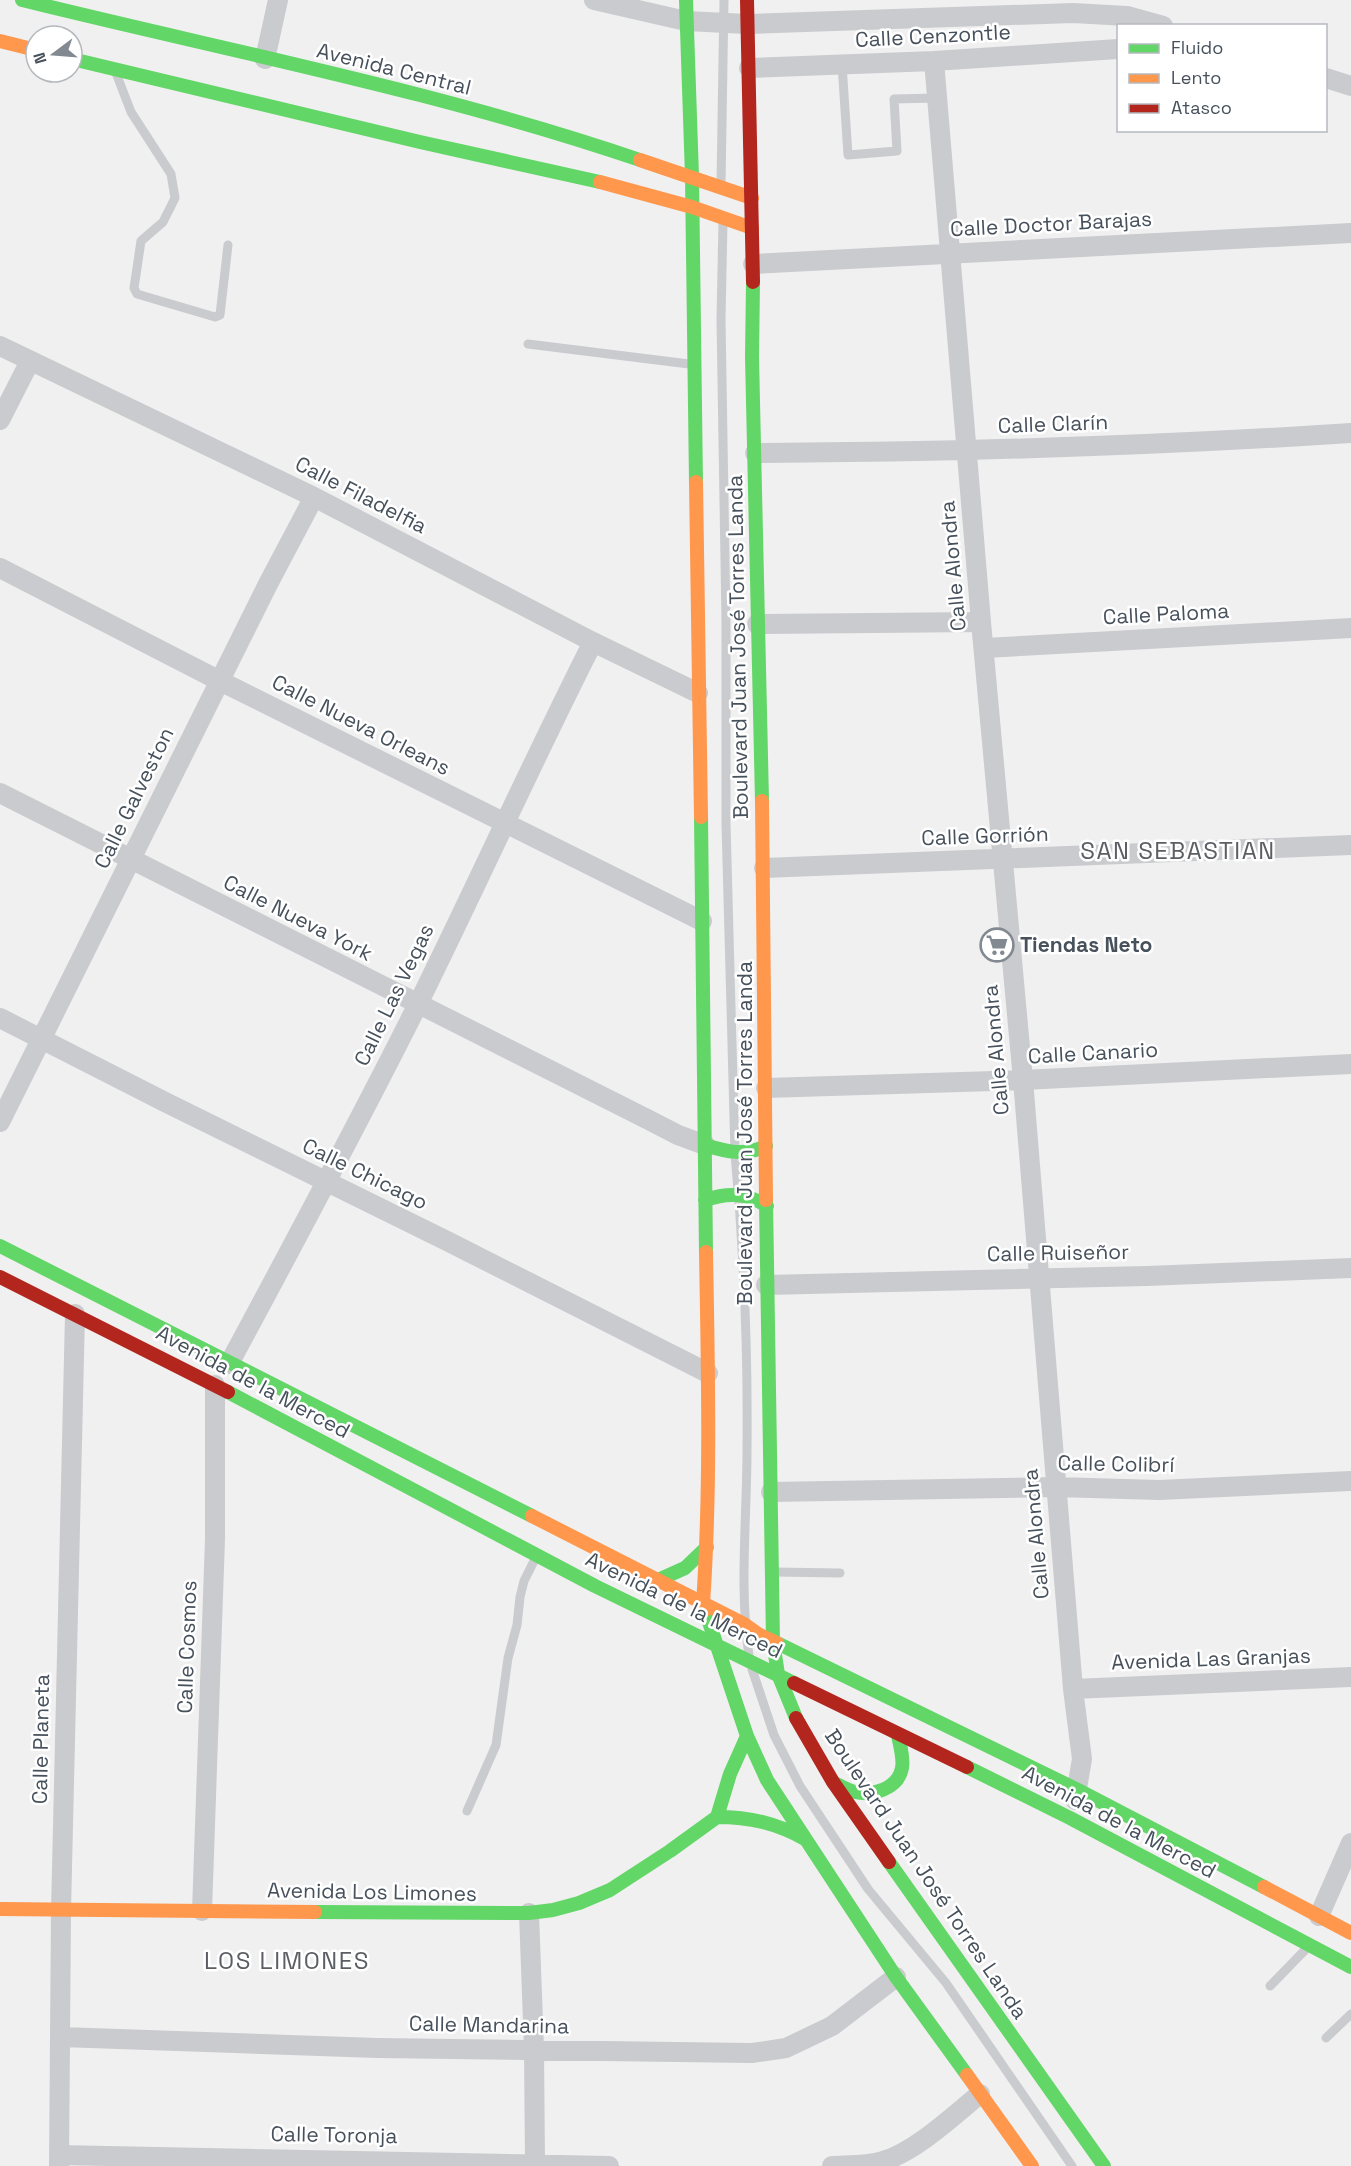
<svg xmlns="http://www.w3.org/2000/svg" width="1351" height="2166" viewBox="0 0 1351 2166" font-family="'Space Grotesk',sans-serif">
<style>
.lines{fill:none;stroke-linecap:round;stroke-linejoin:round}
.lane{stroke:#cacbce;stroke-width:9}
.street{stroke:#cacbce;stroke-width:20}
.fast{stroke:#63d668;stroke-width:14}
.slow{stroke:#ff974d;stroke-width:14}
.jam{stroke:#b3261e;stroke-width:14}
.labels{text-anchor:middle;stroke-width:5;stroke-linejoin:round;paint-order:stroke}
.street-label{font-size:21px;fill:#47515c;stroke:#fff}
.poi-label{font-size:21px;font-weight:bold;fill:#47515c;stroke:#fff;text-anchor:start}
.quarter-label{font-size:24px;letter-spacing:1.5px;fill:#5b5f64;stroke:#fff}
</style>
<rect width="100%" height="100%" fill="#f0f0f0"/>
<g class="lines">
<path class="lane" d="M 842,64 L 848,155 L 897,151 L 894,99 L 937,98
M 116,73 L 131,112 L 171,174 L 175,198 L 163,222 L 141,241 L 134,288 L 137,294 L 215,317 L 220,315 L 228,245
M 721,184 L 724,0
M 723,221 L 721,319 L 726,622 L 726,824 L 735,1154 C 744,1252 748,1352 747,1450 C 747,1518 739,1588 749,1656
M 528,344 L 689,364
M 775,1572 L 840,1573
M 752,1669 L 774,1735 L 800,1786 L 868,1889 L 946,1983 L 1072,2166
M 467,1811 L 496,1745 L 508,1658 L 517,1625 L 520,1597 L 524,1581 L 536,1557
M 1270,1986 L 1308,1947
M 1326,2038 L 1351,2014"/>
<path class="street" d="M 594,0 L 686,21 L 747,24 L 1073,13 L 1127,16 L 1163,26
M 265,59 L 278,0
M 934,61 L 981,622 L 1023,1080 L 1073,1689 L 1082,1759 L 1075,1800
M 749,68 L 934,61 L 1118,49
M 1326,78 L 1351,86
M 753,264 L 1351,233
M 0,346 L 314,497 L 593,642 L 698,693
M 0,420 L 30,361
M 755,453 C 954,452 1153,446 1351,433
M 0,568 L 220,681 L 702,921
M 757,624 L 981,622
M 984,648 L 1351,628
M 0,793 L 647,1119 L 678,1135 L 705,1145
M 764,868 L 1351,845
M 0,1018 L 167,1103 L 447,1241 L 708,1373
M 766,1088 L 1023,1080 L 1351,1064
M 0,1122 L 268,584 L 314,497
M 766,1285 L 1147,1276 L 1351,1268
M 229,1364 C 293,1245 357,1126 417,1006 C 477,885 532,762 593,642
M 771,1492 L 1056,1487 L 1159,1490 L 1351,1481
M 1073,1689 L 1351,1677
M 202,1911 L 215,1539 L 215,1385
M 529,1913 L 534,2049 L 535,2163
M 1319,1916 L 1351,1843
M 61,2037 L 377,2048 L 752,2053 L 786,2048 L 832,2026 L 896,1977
M 59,2155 L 609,2166
M 59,2166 L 61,1911 L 75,1314
M 832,2166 C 849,2165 867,2166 883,2161 C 915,2152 954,2115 980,2094"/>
<path class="fast" d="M 22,0 C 228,51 438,91 640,160
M 686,0 L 692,176 L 696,482
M 72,59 L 420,142 L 600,182
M 753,282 L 752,357 L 762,801
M 701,817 L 706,1252
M 705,1145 C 727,1152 744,1156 766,1146
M 705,1200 C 729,1192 746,1193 767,1206
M 766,1200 L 773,1642 L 778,1674 L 796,1718
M 0,1246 L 532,1516
M 228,1392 L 595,1586 L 794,1683
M 656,1581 L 685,1568 L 707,1547
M 705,1610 L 747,1736 L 767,1780 L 896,1977 L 967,2075
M 777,1643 L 1078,1790 L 1264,1887
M 967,1767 L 1070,1818 L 1351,1967
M 833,1782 C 840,1786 847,1790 855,1792 C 873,1796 898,1789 902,1768 C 904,1758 900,1746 898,1735
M 717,1817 C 750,1817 776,1823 805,1839
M 889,1862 L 1104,2166
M 315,1912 L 529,1913 L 553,1910 L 579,1903 L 610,1890 L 670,1851 L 717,1817 L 730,1774 L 747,1736"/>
<path class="slow" d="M 0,41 L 36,50
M 640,160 L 752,198
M 600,182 L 692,207 L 752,228
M 696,482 L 701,817
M 762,801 L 766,1200
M 532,1516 L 744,1624 L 758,1634 L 777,1643
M 705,1610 L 703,1604 C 711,1487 708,1369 706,1252
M 1264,1887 L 1351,1933
M 0,1909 L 315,1912
M 967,2075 L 1032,2166"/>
<path class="jam" d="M 747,0 L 753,282
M 0,1277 L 228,1392
M 794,1683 L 967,1767
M 796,1718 L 833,1782 L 889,1862"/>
</g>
<defs>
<symbol id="supermarket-ring" viewBox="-11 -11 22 22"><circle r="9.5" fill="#fff" stroke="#828990" stroke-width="1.5"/><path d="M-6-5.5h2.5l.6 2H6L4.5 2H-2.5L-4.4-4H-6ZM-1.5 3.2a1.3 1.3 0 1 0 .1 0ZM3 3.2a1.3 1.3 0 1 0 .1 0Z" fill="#828990"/></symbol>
</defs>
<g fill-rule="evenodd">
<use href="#supermarket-ring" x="978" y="926" width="38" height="38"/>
</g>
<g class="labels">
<g class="street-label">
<text transform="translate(933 36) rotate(-3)" y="7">Calle Cenzontle</text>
<text transform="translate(394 69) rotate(14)" y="7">Avenida Central</text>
<text transform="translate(1051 224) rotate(-3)" y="7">Calle Doctor Barajas</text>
<text transform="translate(1053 424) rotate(-2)" y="7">Calle Clarín</text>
<text transform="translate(361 495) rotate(27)" y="7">Calle Filadelfia</text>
<text transform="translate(953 566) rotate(-95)" y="7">Calle Alondra</text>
<text transform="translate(1166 614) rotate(-3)" y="7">Calle Paloma</text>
<text transform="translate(738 647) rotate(-91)" y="7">Boulevard Juan José Torres Landa</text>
<text transform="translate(361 725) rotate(27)" y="7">Calle Nueva Orleans</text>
<text transform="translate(134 798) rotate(-64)" y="7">Calle Galveston</text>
<text transform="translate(985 836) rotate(-2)" y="7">Calle Gorrión</text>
<text transform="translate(298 918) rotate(27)" y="7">Calle Nueva York</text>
<text transform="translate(394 995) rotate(-64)" y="7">Calle Las Vegas</text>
<text transform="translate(996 1050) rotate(-95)" y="7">Calle Alondra</text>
<text transform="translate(1093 1053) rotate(-3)" y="7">Calle Canario</text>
<text transform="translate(745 1133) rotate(-90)" y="7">Boulevard Juan José Torres Landa</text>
<text transform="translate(365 1174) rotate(26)" y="7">Calle Chicago</text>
<text transform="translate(1058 1253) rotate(-1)" y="7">Calle Ruiseñor</text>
<text transform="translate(253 1382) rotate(28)" y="7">Avenida de la Merced</text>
<text transform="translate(1116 1464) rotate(1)" y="7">Calle Colibrí</text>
<text transform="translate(1036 1534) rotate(-95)" y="7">Calle Alondra</text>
<text transform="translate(684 1605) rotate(26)" y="7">Avenida de la Merced</text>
<text transform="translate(187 1647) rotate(-88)" y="7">Calle Cosmos</text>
<text transform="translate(1211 1659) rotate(-2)" y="7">Avenida Las Granjas</text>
<text transform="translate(41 1739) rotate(-89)" y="7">Calle Planeta</text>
<text transform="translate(1119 1822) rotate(28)" y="7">Avenida de la Merced</text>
<text transform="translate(926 1874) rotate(56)" y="7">Boulevard Juan José Torres Landa</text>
<text transform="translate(372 1892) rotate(1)" y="7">Avenida Los Limones</text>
<text transform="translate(489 2025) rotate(1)" y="7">Calle Mandarina</text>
<text transform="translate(334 2135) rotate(1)" y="7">Calle Toronja</text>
</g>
<g class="poi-label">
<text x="1020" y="952">Tiendas Neto</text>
</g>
<g class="quarter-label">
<text x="1178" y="859">SAN SEBASTIAN</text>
<text x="287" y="1969">LOS LIMONES</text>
</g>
</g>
<rect x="1117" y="24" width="210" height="108" fill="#ffffff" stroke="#b5b9be" stroke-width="1.5"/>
<rect x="1129" y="44" width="30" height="9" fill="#63d668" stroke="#b5b9be" stroke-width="1.5"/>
<text x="1171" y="54" font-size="18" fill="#47515c">Fluido</text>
<rect x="1129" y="74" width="30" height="9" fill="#ff974d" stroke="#b5b9be" stroke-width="1.5"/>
<text x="1171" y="84" font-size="18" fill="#47515c">Lento</text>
<rect x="1129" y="104" width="30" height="9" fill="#b3261e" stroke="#b5b9be" stroke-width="1.5"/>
<text x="1171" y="114" font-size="18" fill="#47515c">Atasco</text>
<g transform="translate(54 54) rotate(254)"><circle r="28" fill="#ffffff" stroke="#b5b9be" stroke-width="1.5"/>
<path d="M0-4.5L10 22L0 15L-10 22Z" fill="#828990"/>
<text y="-9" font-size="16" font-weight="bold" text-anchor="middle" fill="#47515c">N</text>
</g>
</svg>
